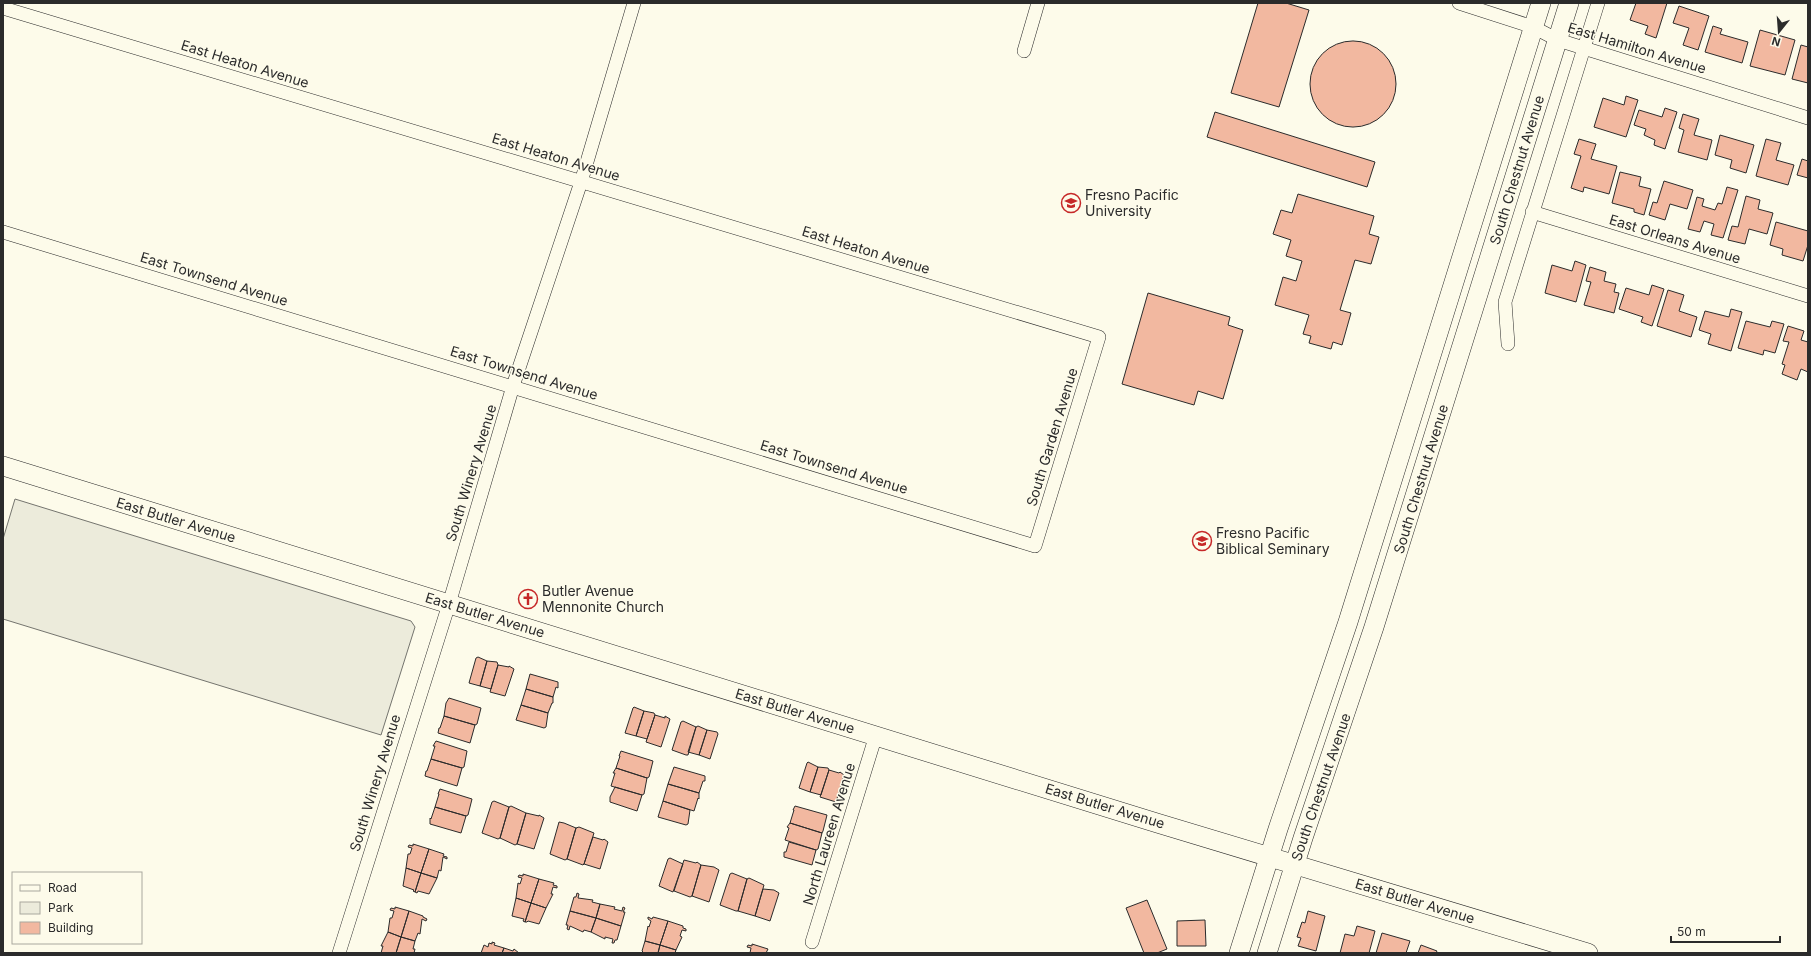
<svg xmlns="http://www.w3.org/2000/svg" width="1811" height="956" viewBox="0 0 1811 956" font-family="Inter,sans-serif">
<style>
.green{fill:#ecebdb;stroke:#74746e}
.building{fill:#f2b8a0;stroke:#2b2b2b}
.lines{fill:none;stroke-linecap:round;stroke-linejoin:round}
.street-casing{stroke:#2b2b2b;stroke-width:14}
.secondary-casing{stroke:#2b2b2b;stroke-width:20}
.street{stroke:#fdfbea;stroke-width:13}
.secondary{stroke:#fdfbea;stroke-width:19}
.labels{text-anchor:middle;stroke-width:3;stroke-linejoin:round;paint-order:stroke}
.street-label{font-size:14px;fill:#2b2b2b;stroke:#fdfbea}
.poi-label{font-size:14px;fill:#2b2b2b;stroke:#fdfbea;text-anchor:start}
</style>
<rect width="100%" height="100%" fill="#fdfbea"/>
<path class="green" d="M 15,499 L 411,621 L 415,627 L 381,735 L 3,619 L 3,539 Z"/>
<path class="building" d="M 1258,3 L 1286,3 L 1309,10 L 1279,107 L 1231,93 Z
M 1636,3 L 1667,3 L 1656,38 L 1645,34 L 1648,26 L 1630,20 Z
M 1679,6 L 1709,16 L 1698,50 L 1683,45 L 1689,28 L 1673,23 Z
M 1713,26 L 1722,29 L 1720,34 L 1748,42 L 1742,63 L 1705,52 Z
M 1760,30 L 1795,40 L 1785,75 L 1750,66 Z
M1310 84a43 43 0 1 1 86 0a43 43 0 1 1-86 0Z
M 1801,45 L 1808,47 L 1808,83 L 1792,79 Z
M 1626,96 L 1638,100 L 1626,137 L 1594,127 L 1603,98 L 1624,105 Z
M 1665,108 L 1677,112 L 1665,149 L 1654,145 L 1655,140 L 1644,135 L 1646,129 L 1634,125 L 1639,110 L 1662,117 Z
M 1215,112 L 1375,162 L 1367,187 L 1207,137 Z
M 1683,114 L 1699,119 L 1694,135 L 1712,140 L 1707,160 L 1678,152 L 1684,130 L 1679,128 Z
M 1720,135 L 1754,145 L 1746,173 L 1730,168 L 1732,160 L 1715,155 Z
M 1579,139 L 1596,144 L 1591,159 L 1617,166 L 1609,194 L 1584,187 L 1583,192 L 1571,188 L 1581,156 L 1574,154 Z
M 1766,139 L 1781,143 L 1776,160 L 1794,165 L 1788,185 L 1756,176 Z
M 1802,159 L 1808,161 L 1808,178 L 1797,175 Z
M 1620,172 L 1641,177 L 1639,186 L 1651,189 L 1644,215 L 1634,212 L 1634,209 L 1612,203 Z
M 1664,181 L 1693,190 L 1687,209 L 1670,204 L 1665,220 L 1649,215 L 1653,202 L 1657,203 Z
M 1727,187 L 1738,190 L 1723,238 L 1711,235 L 1714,224 L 1704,221 L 1700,232 L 1688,229 L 1697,197 L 1704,199 L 1702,206 L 1715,210 L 1718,203 L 1722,204 Z
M 1298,194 L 1374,216 L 1369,234 L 1379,237 L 1371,264 L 1355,260 L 1340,310 L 1351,313 L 1342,345 L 1333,342 L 1331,349 L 1309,343 L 1311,336 L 1303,334 L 1309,315 L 1275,305 L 1283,277 L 1296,281 L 1302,261 L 1286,256 L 1291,240 L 1273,234 L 1281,210 L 1292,213 Z
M 1746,196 L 1760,200 L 1758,209 L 1773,213 L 1767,234 L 1749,229 L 1745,244 L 1728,240 L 1732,226 L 1738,227 Z
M 1776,222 L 1808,231 L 1808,245 L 1803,261 L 1782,255 L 1783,249 L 1770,245 Z
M 1575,261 L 1586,265 L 1576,302 L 1545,293 L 1552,265 L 1572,271 Z
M 1590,267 L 1606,272 L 1604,281 L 1616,284 L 1614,292 L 1619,293 L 1614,313 L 1584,305 L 1591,282 L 1586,281 Z
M 1652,285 L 1664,289 L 1652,326 L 1641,322 L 1643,317 L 1619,309 L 1626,288 L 1649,295 Z
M 1668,290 L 1684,295 L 1679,311 L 1697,317 L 1691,337 L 1657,326 Z
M 1148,293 L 1230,317 L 1228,325 L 1243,330 L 1223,399 L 1198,391 L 1194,405 L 1122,384 Z
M 1731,309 L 1742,312 L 1731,351 L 1708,344 L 1711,334 L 1699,330 L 1705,311 L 1729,317 Z
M 1746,321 L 1770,327 L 1772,321 L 1784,324 L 1775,353 L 1764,350 L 1763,355 L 1738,348 Z
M 1788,326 L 1804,331 L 1801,340 L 1808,342 L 1808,372 L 1801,369 L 1797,380 L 1782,374 L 1785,365 L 1782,364 L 1789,342 L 1783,341 Z
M 478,657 L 487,661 L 480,686 L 469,683 L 476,658 Z
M 487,661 L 497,662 L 498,665 L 491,689 L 480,686 Z
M 498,665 L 509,667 L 509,666 L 514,669 L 505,696 L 490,692 Z
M 530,674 L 558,682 L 558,688 L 556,687 L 553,697 L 526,689 Z
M 526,689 L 553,697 L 553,703 L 552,703 L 548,713 L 521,705 Z
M 449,698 L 481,708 L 477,724 L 475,725 L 444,716 L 446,703 Z
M 521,705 L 548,713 L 546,727 L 544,728 L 516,720 Z
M 634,707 L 644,711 L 636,736 L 625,733 L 633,708 Z
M 644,711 L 654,713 L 655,715 L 647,739 L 636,736 Z
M 655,715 L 665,718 L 665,716 L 670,719 L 661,747 L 646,742 Z
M 444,716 L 475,725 L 470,743 L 438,733 L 439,728 L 440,728 Z
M 683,721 L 696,727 L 688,755 L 686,755 L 672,750 L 681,722 Z
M 698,726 L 707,730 L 699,755 L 688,752 L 696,727 Z
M 707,730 L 717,732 L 718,734 L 710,759 L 699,755 Z
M 436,741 L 467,751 L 464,767 L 462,768 L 431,759 L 435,746 L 433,746 Z
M 621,751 L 653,761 L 649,777 L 647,778 L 616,768 L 620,756 L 619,756 Z
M 431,759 L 462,768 L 457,786 L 425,776 L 426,771 L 427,771 Z
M 808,762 L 818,767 L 810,792 L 799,788 L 807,763 Z
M 674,767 L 705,776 L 705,781 L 703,781 L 699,793 L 668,784 Z
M 818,767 L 828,768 L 829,770 L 821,795 L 810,792 Z
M 616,768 L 647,778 L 644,794 L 642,795 L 611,786 L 615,773 L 613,773 Z
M 829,770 L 839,773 L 840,772 L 844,775 L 836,802 L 820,797 Z
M 668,784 L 699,793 L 699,799 L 698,798 L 694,811 L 663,801 Z
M 615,787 L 642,795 L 637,811 L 610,802 L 610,797 Z
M 440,789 L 472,799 L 468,815 L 466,816 L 435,807 L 439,794 L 438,794 Z
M 494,801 L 509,807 L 500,838 L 498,839 L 482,833 L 492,802 Z
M 663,801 L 690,810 L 688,824 L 686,825 L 658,817 Z
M 511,806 L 526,813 L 517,844 L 515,845 L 500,838 L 509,807 Z
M 795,806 L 827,815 L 823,831 L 822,833 L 790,823 L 794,810 L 793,810 Z
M 435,807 L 466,816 L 461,833 L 430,824 L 430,818 L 431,819 Z
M 526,813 L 539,816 L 539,815 L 544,818 L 534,849 L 517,844 Z
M 559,822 L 564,823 L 576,828 L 567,859 L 565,860 L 550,854 Z
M 790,823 L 822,833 L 818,849 L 816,850 L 785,840 L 789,828 L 787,827 Z
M 579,827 L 594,833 L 584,864 L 583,865 L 567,859 L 576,828 Z
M 593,837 L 603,840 L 604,839 L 608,842 L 600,869 L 584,864 Z
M 789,842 L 816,850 L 812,865 L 784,857 L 784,852 L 786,852 Z
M 413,844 L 429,849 L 421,873 L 406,868 L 408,854 L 410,854 L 412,848 L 408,847 L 409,845 L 413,846 Z
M 429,849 L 444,854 L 443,856 L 447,857 L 447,859 L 443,857 L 441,871 L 439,870 L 437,878 L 421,873 Z
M 670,858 L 683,864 L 673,892 L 659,886 L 668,859 Z
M 684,860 L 696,863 L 697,862 L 701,865 L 692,896 L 690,897 L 674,891 Z
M 701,865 L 714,867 L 719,870 L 709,902 L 692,896 Z
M 406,868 L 421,873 L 415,892 L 413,891 L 414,890 L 403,886 Z
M 421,873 L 437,878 L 429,894 L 418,891 L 417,893 L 415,892 Z
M 732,873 L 747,879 L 738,911 L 736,911 L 720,905 L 730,874 Z
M 523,874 L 539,879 L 531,903 L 516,898 L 518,883 L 520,884 L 522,878 L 518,877 L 519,875 L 523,876 Z
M 749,878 L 764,885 L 755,916 L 738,911 L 747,879 Z
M 539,879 L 554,883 L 553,885 L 557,886 L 557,888 L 553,887 L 551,894 L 553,894 L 546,908 L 531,903 Z
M 763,889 L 774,890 L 779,893 L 770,921 L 755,916 Z
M 577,893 L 579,894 L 578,898 L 593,900 L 592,902 L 600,904 L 596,918 L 570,911 L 574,897 L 576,897 Z
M 516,898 L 531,903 L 525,922 L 523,921 L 524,919 L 512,916 Z
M 1147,900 L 1167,949 L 1157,953 L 1144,953 L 1126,908 Z
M 531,903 L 546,908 L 539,924 L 528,921 L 527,922 L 525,922 Z
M 600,904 L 615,907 L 614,909 L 622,911 L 623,907 L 625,908 L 623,912 L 625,912 L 621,926 L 596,918 Z
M 395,907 L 409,911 L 401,937 L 388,932 L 390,918 L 392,918 L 394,911 L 390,910 L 391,908 L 395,909 Z
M 409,911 L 423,916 L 423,917 L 427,919 L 426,921 L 422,919 L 420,934 L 418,933 L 415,941 L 401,937 Z
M 570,911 L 596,918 L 591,932 L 584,930 L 583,932 L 570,926 L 569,930 L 567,929 L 568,925 L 566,925 Z
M 1308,911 L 1325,916 L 1316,951 L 1298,946 L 1301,938 L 1297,937 L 1302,922 L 1305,923 Z
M 648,917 L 652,919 L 653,917 L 668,921 L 660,945 L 645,941 L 648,926 L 649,927 L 651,921 L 648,919 Z
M 596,918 L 621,926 L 617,940 L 615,940 L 614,943 L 612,943 L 613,939 L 605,937 L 605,939 L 591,932 Z
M 1205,920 L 1206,946 L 1177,946 L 1177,921 Z
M 668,921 L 683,926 L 683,928 L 686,929 L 686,931 L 682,930 L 680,936 L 682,937 L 676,950 L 660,945 Z
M 1357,926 L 1375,931 L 1369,953 L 1340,953 L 1345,934 L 1354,936 Z
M 388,932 L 401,937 L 396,953 L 381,953 L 383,946 L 381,946 Z
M 1382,933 L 1410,941 L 1406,953 L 1376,953 Z
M 401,937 L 415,941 L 413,949 L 415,949 L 414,953 L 396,953 Z
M 645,941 L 660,945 L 658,953 L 644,953 L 642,951 Z
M 492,942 L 495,943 L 494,945 L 504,948 L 502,953 L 481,953 L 484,945 L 488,947 L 489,943 L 492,944 Z
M 752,944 L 768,949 L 766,953 L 750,953 L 751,948 L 747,947 L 748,945 L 752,946 Z
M 660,945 L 676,950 L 675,953 L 658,953 Z
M 1421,945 L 1437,951 L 1436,953 L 1418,953 Z
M 504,948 L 513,951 L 514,949 L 519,953 L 502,953 Z"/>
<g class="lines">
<defs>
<path id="street" d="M 1459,3 L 1533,27 L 1558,40 L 1808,118
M 3,8 L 1099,337 L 1035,546 L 3,232
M 1024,51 L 1038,3
M 1532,212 L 1808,296
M 1508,344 L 1505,302 L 1598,3
M 812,942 L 876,735
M 339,953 L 449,604 L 513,386 L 581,182 L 634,3"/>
<path id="secondary" d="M 3,466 L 1157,823 L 1588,953
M 1239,953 L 1278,829 L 1348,622 L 1541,3
M 1267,953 L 1303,838 L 1374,627 L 1569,3"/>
</defs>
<use href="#street" class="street-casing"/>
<use href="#secondary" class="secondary-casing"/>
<use href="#street" class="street"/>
<use href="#secondary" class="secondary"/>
</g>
<defs>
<symbol id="university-ring" viewBox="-11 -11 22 22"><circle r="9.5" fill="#fdfbea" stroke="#c62828" stroke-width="1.5"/><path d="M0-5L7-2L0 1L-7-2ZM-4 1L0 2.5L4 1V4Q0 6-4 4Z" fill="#c62828"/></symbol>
<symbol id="church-ring" viewBox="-11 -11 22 22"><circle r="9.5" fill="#fdfbea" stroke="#c62828" stroke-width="1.5"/><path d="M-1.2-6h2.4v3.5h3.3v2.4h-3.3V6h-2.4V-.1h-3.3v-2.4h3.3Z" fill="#c62828"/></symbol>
</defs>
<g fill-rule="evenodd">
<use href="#university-ring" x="1060" y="192" width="22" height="22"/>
<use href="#university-ring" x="1191" y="530" width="22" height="22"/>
<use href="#church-ring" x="517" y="588" width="22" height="22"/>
</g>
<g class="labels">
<g class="street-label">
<text transform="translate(1637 48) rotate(17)" y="5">East Hamilton Avenue</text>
<text transform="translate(245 64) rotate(17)" y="5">East Heaton Avenue</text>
<text transform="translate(556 157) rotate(17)" y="5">East Heaton Avenue</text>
<text transform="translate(1517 170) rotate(-73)" y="5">South Chestnut Avenue</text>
<text transform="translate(1675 239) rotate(17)" y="5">East Orleans Avenue</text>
<text transform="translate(866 250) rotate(17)" y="5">East Heaton Avenue</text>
<text transform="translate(214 279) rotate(17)" y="5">East Townsend Avenue</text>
<text transform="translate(524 373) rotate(17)" y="5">East Townsend Avenue</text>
<text transform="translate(1052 437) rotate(-73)" y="5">South Garden Avenue</text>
<text transform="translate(834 467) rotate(17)" y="5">East Townsend Avenue</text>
<text transform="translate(471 473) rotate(-73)" y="5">South Winery Avenue</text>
<text transform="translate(1421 479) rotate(-73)" y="5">South Chestnut Avenue</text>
<text transform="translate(176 520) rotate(17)" y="5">East Butler Avenue</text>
<text transform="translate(485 615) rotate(17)" y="5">East Butler Avenue</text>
<text transform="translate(795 711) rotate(17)" y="5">East Butler Avenue</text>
<text transform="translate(375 783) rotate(-73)" y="5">South Winery Avenue</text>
<text transform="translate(1321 787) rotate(-71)" y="5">South Chestnut Avenue</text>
<text transform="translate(1105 806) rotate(17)" y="5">East Butler Avenue</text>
<text transform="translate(829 834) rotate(-73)" y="5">North Laureen Avenue</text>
<text transform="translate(1415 901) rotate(17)" y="5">East Butler Avenue</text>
</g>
<g class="poi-label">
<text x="1085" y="200">Fresno Pacific<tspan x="1085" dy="16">University</tspan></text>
<text x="1216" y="538">Fresno Pacific<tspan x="1216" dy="16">Biblical Seminary</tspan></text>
<text x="542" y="596">Butler Avenue<tspan x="542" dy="16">Mennonite Church</tspan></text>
</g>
</g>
<rect width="1811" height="956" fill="none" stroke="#2b2b2b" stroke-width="8"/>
<rect x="12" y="872" width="130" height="72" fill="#fdfbea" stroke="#a9a89e"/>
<rect x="20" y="885" width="20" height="6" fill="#fdfbea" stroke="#a9a89e"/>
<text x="48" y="892" font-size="12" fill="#2b2b2b">Road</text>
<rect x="20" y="902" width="20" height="12" fill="#ecebdb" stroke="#a9a89e"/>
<text x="48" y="912" font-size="12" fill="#2b2b2b">Park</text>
<rect x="20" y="922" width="20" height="12" fill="#f2b8a0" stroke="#a9a89e"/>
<text x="48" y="932" font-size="12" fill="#2b2b2b">Building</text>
<g transform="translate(1779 32) rotate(197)" stroke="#fdfbea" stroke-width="3" paint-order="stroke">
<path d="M0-3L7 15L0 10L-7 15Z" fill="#2b2b2b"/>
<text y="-6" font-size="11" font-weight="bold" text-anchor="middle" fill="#2b2b2b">N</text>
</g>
<path d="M1671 936v6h109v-6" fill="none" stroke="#2b2b2b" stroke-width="2"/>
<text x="1677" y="936" font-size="12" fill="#2b2b2b" stroke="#fdfbea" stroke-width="3" paint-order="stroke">50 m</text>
</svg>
